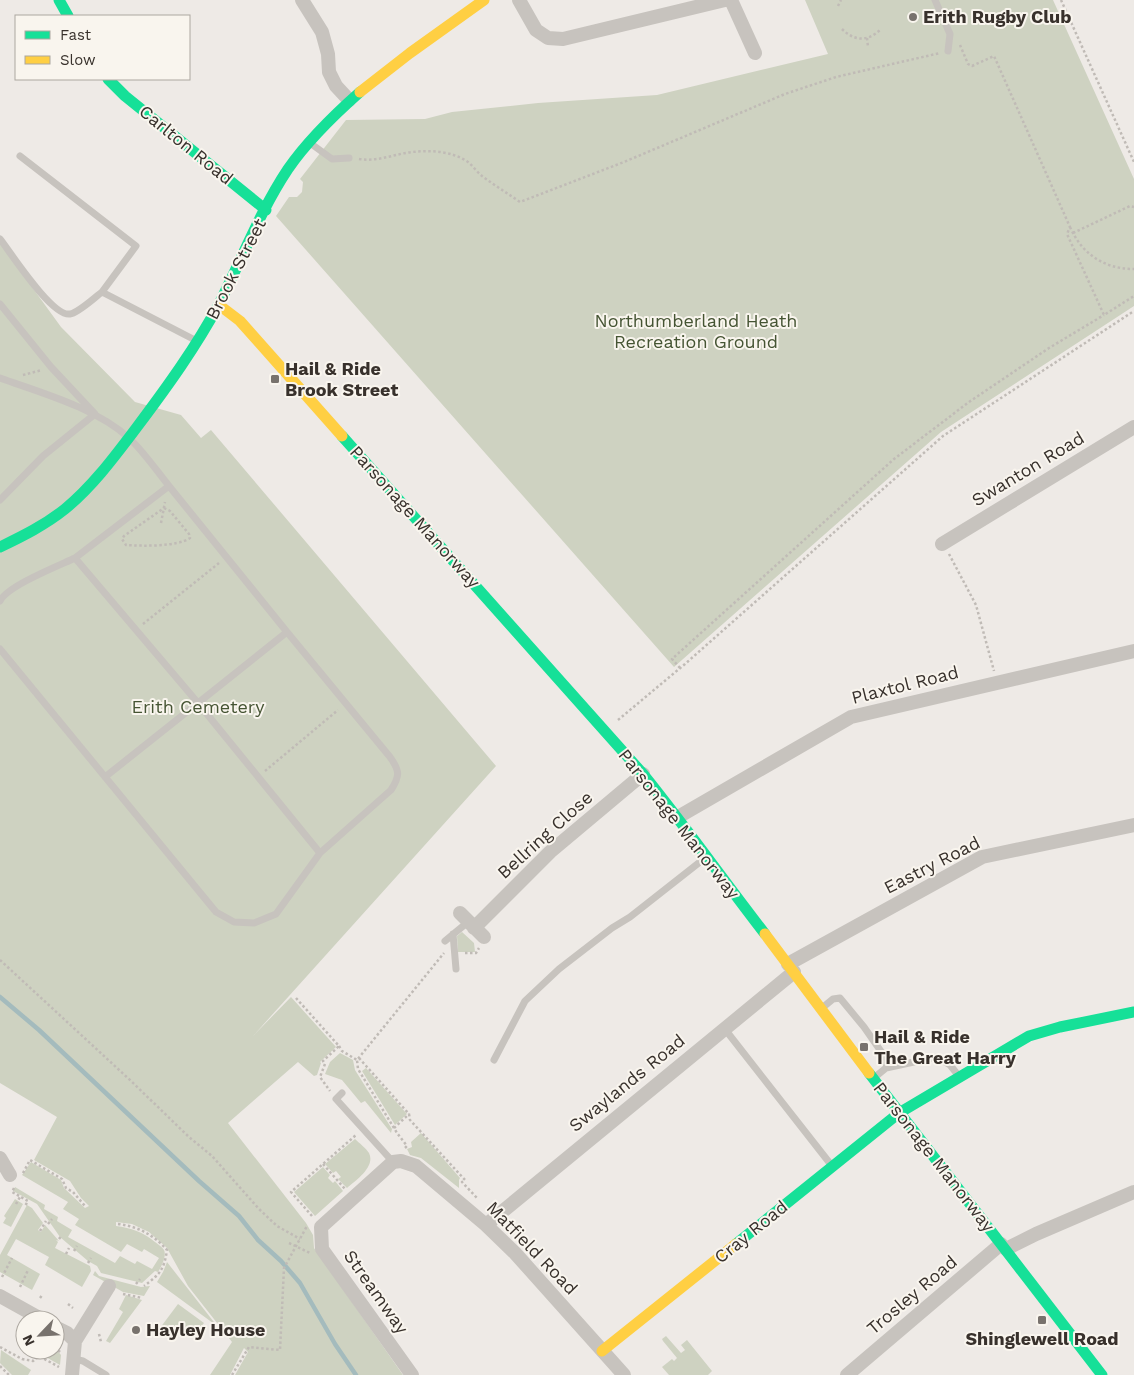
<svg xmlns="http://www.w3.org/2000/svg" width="1134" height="1375" viewBox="0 0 1134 1375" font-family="'Work Sans',sans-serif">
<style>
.green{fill:#ced2c1}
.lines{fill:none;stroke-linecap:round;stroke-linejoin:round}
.stream{stroke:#a4bbbd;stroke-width:4.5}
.path{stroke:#c0bbb6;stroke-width:2.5;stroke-dasharray:2.5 2.5;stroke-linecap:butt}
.lane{stroke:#c7c3be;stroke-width:7}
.street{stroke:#c7c3be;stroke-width:14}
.fast{stroke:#16e098;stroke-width:11}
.slow{stroke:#ffcf43;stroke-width:11}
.poi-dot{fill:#78726d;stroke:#f9f5ee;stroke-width:2}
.labels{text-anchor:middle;stroke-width:4;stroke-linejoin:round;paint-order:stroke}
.poi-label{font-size:18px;font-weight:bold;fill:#38312c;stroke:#f9f5ee;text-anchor:start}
.street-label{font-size:18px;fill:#38312c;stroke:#f9f5ee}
.park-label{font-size:18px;fill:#455433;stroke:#f9f5ee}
</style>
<rect width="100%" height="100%" fill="#eeeae6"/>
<path class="green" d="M 805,0 L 1053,0 L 1134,179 L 1134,306 L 941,432 L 674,667 L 276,216 L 289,197 L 297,197 L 302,192 L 303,182 L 300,179 L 346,120 L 425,119 L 452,112 L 538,103 L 657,95 L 828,54 Z
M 0,243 L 61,327 L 135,402 L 181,415 L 201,438 L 211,430 L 496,766 L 253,1036 L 291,997 L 336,1047 L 320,1062 L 321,1063 L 317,1075 L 314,1076 L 298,1062 L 228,1123 L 306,1223 L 313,1235 L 314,1248 L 403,1375 L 235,1375 L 248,1352 L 244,1348 L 230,1375 L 210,1375 L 232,1342 L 188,1286 L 167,1248 L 149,1232 L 132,1224 L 116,1222 L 116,1226 C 131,1228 143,1232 155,1242 C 158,1244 162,1247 164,1250 C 167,1256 161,1267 158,1272 L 155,1271 L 142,1283 L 101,1273 L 97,1266 L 88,1261 L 60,1237 L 37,1204 L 13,1191 L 15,1187 L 45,1205 L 44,1209 L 58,1217 L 57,1221 L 72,1230 L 68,1237 L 115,1263 L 120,1256 L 135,1264 L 137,1261 L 152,1269 L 159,1258 L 144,1249 L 142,1252 L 127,1244 L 121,1252 L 75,1225 L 79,1219 L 63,1209 L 68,1202 L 22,1175 L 31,1162 L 61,1180 L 64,1188 L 85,1208 L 89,1206 L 81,1198 L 70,1181 L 34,1160 L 57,1117 L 0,1083 Z
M 462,932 L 474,943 L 475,952 L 458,952 L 457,936 Z
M 340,1053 L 353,1060 L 355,1070 L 392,1129 L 391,1133 L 365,1101 L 361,1103 L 342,1080 L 325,1074 L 330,1062 Z
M 366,1068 L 407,1114 L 395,1125 L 362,1071 Z
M 421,1133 L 460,1178 L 459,1180 L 459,1188 L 421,1158 L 410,1155 L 407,1149 L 412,1147 L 411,1142 Z
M 355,1139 C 359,1143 366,1148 369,1153 C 376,1167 355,1181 347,1188 L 338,1179 L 341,1177 L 336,1171 L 333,1173 L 325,1164 Z
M 323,1167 L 330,1175 L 328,1178 L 333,1183 L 335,1181 L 343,1191 L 315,1216 L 294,1192 Z
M 15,1199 L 23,1204 L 11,1227 L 3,1223 L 6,1218 L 4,1216 Z
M 27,1205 L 32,1208 L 43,1223 L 38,1230 L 41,1232 L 45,1225 L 59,1241 L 56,1240 L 58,1242 L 55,1248 L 90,1266 L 91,1271 L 82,1287 L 45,1265 L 49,1257 L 16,1239 L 7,1255 L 40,1274 L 32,1290 L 0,1272 L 0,1255 Z
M 167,1262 L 217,1326 L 157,1282 L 163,1272 Z
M 95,1271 L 99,1276 L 141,1287 L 150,1286 L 144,1296 L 123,1292 L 93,1275 Z
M 126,1295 L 142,1300 L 110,1343 L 106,1341 L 123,1312 L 119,1309 Z
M 178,1304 L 204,1323 L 198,1330 L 154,1336 Z
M 666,1336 L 681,1353 L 685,1350 L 681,1345 L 687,1340 L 712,1371 L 708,1375 L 669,1375 L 662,1367 L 672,1359 L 674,1361 L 677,1358 L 663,1341 L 662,1339 Z
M 55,1348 L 61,1355 L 60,1365 L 44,1356 L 46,1350 L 55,1350 Z
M 1,1350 L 31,1370 L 28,1375 L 12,1375 L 0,1363 Z"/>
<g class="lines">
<path class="stream" d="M 0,997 L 39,1030 L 199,1181 L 239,1216 L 258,1240 L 281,1261 L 300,1283 L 335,1344 L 356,1375"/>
<path class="path" d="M 1061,0 L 1134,162
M 838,6 L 841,0
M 842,29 C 854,41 867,42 880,30
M 867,38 L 868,47
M 960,45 L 968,64 L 972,66 L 994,56 L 1070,227 L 1067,234 L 1104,315 L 1134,296
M 359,159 C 378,162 394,154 412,152 C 431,150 452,151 468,162 C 473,166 477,172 482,176 C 494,185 507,193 520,202 L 624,162 L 785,94 L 836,77 L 940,53
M 1070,227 C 1082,254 1104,269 1134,269
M 1073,233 L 1130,206 L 1134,207
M 23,375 L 42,370
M 164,508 L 170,511 L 189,534 L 190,538 C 177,547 142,546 126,545 L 122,539 L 124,536 Z
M 161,523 L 165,502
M 949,554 L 976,605 L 994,671
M 143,624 L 219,563
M 680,668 L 672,659 L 894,459 L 969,402 L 1049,348 L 1104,315
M 618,720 L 685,664 L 943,436 L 1134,311
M 265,771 L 338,710
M 465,953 L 476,953 L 479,948
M 0,960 L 130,1080 L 189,1137 L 212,1156 L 259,1209 L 277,1226 L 300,1239
M 296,998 L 339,1046 L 323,1061 L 325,1064 L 320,1077 L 330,1091
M 339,1046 L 342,1051 L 357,1060
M 359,1058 L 409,1114 L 410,1120 L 465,1180 L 462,1182 L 477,1198
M 394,1128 L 409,1114
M 405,1148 L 407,1146 L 397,1133 L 358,1069 L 357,1060 L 444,953
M 323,1164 L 345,1189
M 23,1173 L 30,1160 L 62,1179 L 66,1188 L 73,1192 L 85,1206
M 14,1188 L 12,1192 L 28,1201 L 25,1206
M 16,1204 L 20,1197
M 312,1216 L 291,1192 L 356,1135
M 48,1224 L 52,1219
M 118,1224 C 137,1226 154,1235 167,1250 C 164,1270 160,1274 144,1286
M 40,1231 L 46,1221
M 59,1239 L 62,1235
M 289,1243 L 310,1253
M 74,1251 L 77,1246
M 66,1254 L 69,1248
M 88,1263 L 91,1258
M 2,1277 L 12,1258
M 136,1284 L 140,1279
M 20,1287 L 28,1270
M 123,1294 L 142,1298
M 40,1298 L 43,1294
M 68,1304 L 73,1308
M 99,1334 L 101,1342
M 0,1347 L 22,1359 L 33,1361 L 39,1356 L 59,1367
M 55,1347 L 60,1352
M 37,1356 L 40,1350
M 0,1366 L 9,1375
M 232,1375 L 249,1347 L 280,1350 L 284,1268 L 307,1226"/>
<path class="lane" d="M 935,0 L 950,34 L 948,51
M 310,143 L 332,159 L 349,158
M 20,156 L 136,246 L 102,292 L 195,340
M 0,239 C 11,253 52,317 70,314 C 78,313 94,298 102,292
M 0,304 L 51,367 L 95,414 L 43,456 L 0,500
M 0,378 C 42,393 96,408 129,438 C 144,452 156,470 169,486 L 75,558
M 169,486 L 287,632 L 198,703 L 320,853
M 0,601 C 7,586 58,566 75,558 L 198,703 L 105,777
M 0,649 L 216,912 L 234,922 L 254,923 L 276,914 L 320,853 L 391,790 C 400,776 400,771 390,757 L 287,632
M 453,934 L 456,969
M 445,941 L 468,922
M 822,1008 L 833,999 L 840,998 L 864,1027 L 887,1060 L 886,1068 L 875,1077
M 724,1028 L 832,1166
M 494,1060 L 525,1001 L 559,969 L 612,928 L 630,917 L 705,858
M 886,1068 L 937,1057 L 950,1065 L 958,1075
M 342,1093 L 336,1099 L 393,1162
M 74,1359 L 83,1361 L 106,1375"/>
<path class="street" d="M 302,0 L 322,32 L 328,54 L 329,72 L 336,86 L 349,100
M 519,0 L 536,30 L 548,38 L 563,39 L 725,0
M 731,0 L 755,53
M 942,544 L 1134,427
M 678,817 L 851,717 L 1134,651
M 460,913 L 484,937
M 474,928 L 550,852 L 643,774
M 788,964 L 982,857 L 1134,825
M 0,1158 L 10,1175
M 486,1225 L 794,972
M 1006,1249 L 1036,1234 L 1134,1192
M 0,1296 L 43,1320
M 55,1327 L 67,1333 L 75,1341 L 72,1375
M 75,1341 L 109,1286
M 412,1375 L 322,1249 L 321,1227 L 393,1162 L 401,1161 L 416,1166 L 486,1225 L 515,1253 L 624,1375
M 847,1375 L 1001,1244"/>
<path class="fast" d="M 59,0 L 68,16
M 108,79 L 125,96 L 266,210
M 342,436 L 643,774 C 685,826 724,881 765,934
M 0,547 C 23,536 45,525 65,509 C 93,486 115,456 137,427 C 167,387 196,347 219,304 C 242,259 260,211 288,169 C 308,140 334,115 360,92
M 869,1073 L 1102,1375
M 736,1244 L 899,1113 L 1029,1036 L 1060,1027 L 1134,1012"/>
<path class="slow" d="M 360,92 L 410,53 L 484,0
M 219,305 L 240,321 L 342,436
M 765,934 L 869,1073
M 602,1351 L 736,1244"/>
</g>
<g class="poi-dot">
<circle cx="913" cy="17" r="5"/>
<rect x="270" y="374" width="10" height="10" rx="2.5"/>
<rect x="859" y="1042" width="10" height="10" rx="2.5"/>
<rect x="1037" y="1315" width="10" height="10" rx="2.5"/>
<circle cx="136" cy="1330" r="5"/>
</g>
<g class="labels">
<g class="poi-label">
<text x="923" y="23">Erith Rugby Club</text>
<text x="285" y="375">Hail &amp; Ride<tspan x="285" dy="21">Brook Street</tspan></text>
<text x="874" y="1043">Hail &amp; Ride<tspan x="874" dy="21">The Great Harry</tspan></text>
<text x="146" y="1336">Hayley House</text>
<text x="1042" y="1345" text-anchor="middle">Shinglewell Road</text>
</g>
<g class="street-label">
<text transform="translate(186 145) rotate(39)" y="6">Carlton Road</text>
<text transform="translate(236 269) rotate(-63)" y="6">Brook Street</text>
<text transform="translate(1028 469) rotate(-31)" y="6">Swanton Road</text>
<text transform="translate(415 517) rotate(48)" y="6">Parsonage Manorway</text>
<text transform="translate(905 685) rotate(-14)" y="6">Plaxtol Road</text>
<text transform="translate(679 824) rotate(52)" y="6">Parsonage Manorway</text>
<text transform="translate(545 835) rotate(-42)" y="6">Bellring Close</text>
<text transform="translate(932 865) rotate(-27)" y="6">Eastry Road</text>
<text transform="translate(627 1083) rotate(-39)" y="6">Swaylands Road</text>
<text transform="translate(934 1157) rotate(52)" y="6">Parsonage Manorway</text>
<text transform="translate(751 1232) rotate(-39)" y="6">Cray Road</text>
<text transform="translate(532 1248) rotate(46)" y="6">Matfield Road</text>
<text transform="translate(376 1292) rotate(55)" y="6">Streamway</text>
<text transform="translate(912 1295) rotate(-40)" y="6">Trosley Road</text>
</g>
<g class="park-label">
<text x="696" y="327">Northumberland Heath<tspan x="696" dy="21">Recreation Ground</tspan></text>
<text x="198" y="713">Erith Cemetery</text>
</g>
</g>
<rect x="15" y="15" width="175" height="65" fill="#f9f5ee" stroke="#aca7a0"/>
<rect x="25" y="31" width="25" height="8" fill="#16e098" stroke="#aca7a0"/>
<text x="60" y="40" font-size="15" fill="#38312c">Fast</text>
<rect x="25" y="56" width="25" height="8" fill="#ffcf43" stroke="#aca7a0"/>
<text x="60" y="65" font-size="15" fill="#38312c">Slow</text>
<g transform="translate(40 1335) rotate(245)"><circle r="24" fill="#f9f5ee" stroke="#aca7a0"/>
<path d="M0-4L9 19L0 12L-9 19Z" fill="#78726d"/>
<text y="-8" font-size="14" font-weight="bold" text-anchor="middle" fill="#38312c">N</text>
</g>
</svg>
